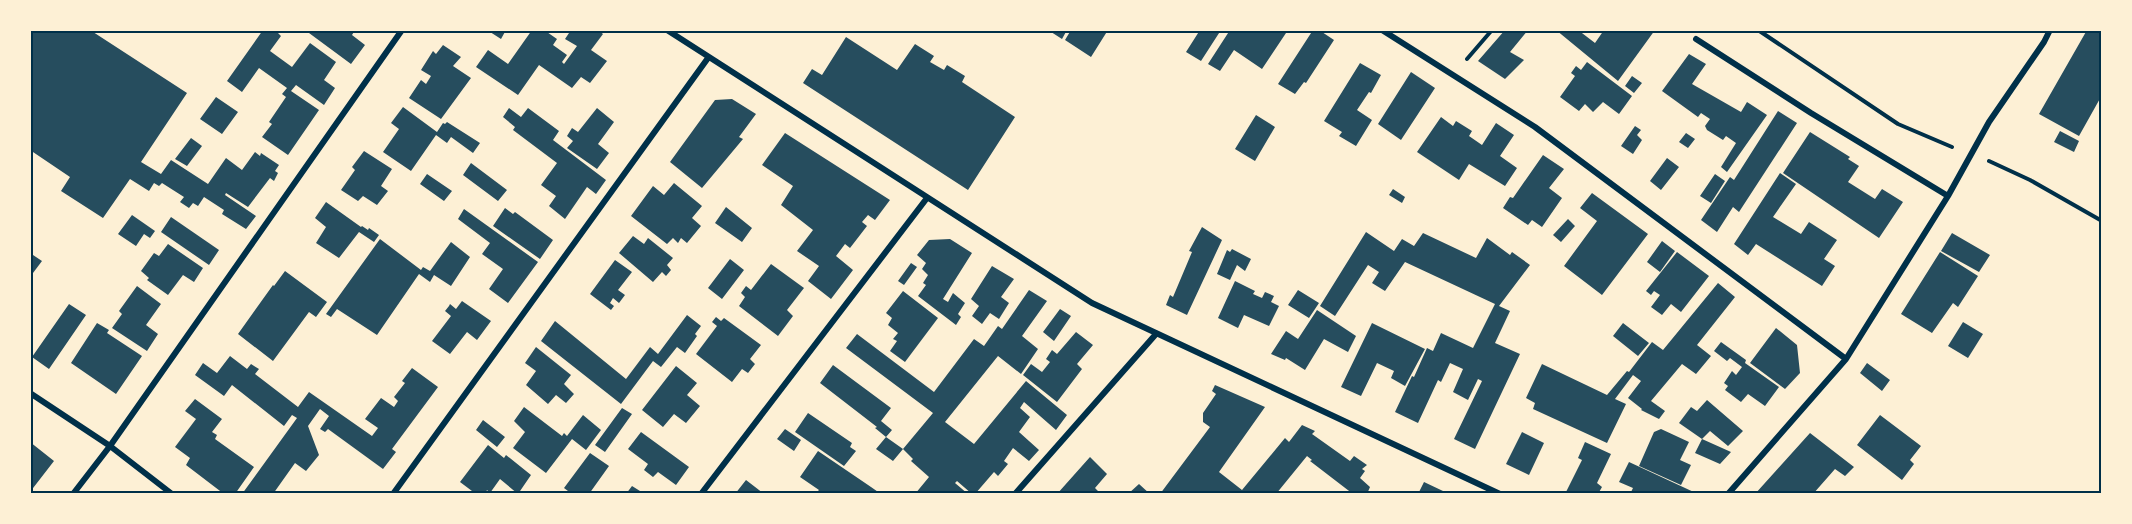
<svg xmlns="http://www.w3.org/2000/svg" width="2132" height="524" viewBox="0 0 2132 524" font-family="Commissioner,sans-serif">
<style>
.building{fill:#264d5e}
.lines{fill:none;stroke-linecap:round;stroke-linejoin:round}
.path{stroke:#003049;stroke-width:4}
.minor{stroke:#003049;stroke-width:6}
.neatline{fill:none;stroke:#003049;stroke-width:2}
</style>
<rect width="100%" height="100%" fill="#fdf0d5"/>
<path class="building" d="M 30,30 L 90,30 L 187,93 L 141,162 L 161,174 L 171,160 L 208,184 L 226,158 L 242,170 L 255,152 L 260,156 L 261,153 L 279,165 L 275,171 L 278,173 L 274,181 L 270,178 L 248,207 L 226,193 L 225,195 L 256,216 L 246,229 L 222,214 L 224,210 L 204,197 L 198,206 L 193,203 L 189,208 L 180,202 L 184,197 L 162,183 L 159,186 L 154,183 L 149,191 L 130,179 L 103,218 L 61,191 L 70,177 L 30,150 Z
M 263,30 L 280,30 L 278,33 L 281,36 L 270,51 L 292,67 L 310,43 L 336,62 L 324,80 L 335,88 L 324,105 L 296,85 L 291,91 L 319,110 L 288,155 L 262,137 L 272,124 L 269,122 L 286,97 L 282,94 L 287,88 L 259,68 L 242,92 L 227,81 Z
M 312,30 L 355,30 L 352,35 L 365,45 L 351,64 L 309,33 Z
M 487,30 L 506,30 L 501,39 Z
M 532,30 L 544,30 L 557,39 L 553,45 L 567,55 L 562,62 L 564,64 L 577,46 L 565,39 L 571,30 L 598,30 L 603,34 L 591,50 L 607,61 L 590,83 L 581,77 L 572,88 L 539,65 L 518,95 L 476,67 L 488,50 L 508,64 Z
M 1048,30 L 1067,30 L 1062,39 Z
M 1071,30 L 1108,30 L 1091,57 L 1065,40 Z
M 1200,30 L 1221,30 L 1201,61 L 1186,52 Z
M 1230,30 L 1288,30 L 1262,69 L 1234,50 L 1220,71 L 1208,64 Z
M 1313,30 L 1319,30 L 1334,40 L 1306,83 L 1304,82 L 1295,94 L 1278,84 Z
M 1505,30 L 1528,30 L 1510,52 L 1524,60 L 1505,79 L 1478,61 Z
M 1556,30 L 1578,30 L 1595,43 L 1604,30 L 1655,30 L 1618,81 Z
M 2087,30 L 2102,31 L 2102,95 L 2079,136 L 2039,114 Z
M 846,37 L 897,70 L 915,44 L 934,56 L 930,62 L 944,70 L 947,65 L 965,76 L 962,82 L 1015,117 L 968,190 L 803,83 L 812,69 L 822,75 Z
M 443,45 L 461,57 L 453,66 L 471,78 L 441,119 L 409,98 L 421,80 L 426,84 L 431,76 L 421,70 L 433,51 L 436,54 Z
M 1689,54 L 1706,64 L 1692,84 L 1741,112 L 1747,102 L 1767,115 L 1727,172 L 1721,167 L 1736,143 L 1726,136 L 1723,140 L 1707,130 L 1705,126 L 1710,119 L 1701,113 L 1698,117 L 1662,91 Z
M 1587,62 L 1632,96 L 1619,114 L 1603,102 L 1593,112 L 1585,104 L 1579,111 L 1560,97 L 1575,76 L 1571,73 L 1576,66 L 1581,70 Z
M 1360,63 L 1381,75 L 1371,93 L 1369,92 L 1357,110 L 1372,120 L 1356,146 L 1339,136 L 1342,132 L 1324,121 Z
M 1411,72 L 1435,88 L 1401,140 L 1378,124 Z
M 1632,76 L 1642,83 L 1634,93 L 1625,86 Z
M 216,97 L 238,112 L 222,134 L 200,119 Z
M 732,99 L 756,114 L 739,137 L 743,139 L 702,188 L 670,162 L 715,100 Z
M 403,107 L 437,132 L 443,123 L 445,124 L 447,122 L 480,143 L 473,153 L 451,137 L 447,143 L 436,135 L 411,171 L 383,152 L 399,129 L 391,123 Z
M 509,108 L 521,117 L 528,108 L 559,131 L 553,140 L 606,180 L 596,194 L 587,187 L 565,219 L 549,206 L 556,196 L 541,185 L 557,163 L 513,130 L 515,127 L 503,117 Z
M 597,108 L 614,122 L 598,144 L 609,153 L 597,169 L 567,148 L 573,141 L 567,136 L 572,128 L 578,132 Z
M 1778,111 L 1797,123 L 1739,212 L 1733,207 L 1717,232 L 1701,220 L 1730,177 L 1734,180 Z
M 1256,115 L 1275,127 L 1255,161 L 1235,149 Z
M 1441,117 L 1453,126 L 1456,121 L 1472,131 L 1469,136 L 1482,145 L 1496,123 L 1514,135 L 1500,156 L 1517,168 L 1505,186 L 1469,164 L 1459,180 L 1417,152 Z
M 1635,126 L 1641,130 L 1637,135 L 1642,140 L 1633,154 L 1621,146 Z
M 2060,131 L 2079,141 L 2074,152 L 2054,142 Z
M 1810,132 L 1850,157 L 1848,159 L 1859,166 L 1848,182 L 1875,199 L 1882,189 L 1903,202 L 1879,238 L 1783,173 Z
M 785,133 L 890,200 L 875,220 L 868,215 L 862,222 L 867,226 L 850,248 L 845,244 L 836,256 L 853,270 L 831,299 L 808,281 L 819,266 L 797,251 L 813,230 L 781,205 L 793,186 L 762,165 Z
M 1686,133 L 1695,139 L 1688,148 L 1679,142 Z
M 191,138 L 202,146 L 187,166 L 175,159 Z
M 364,151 L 392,169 L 381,186 L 388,191 L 377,205 L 363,196 L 358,201 L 341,190 L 355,170 L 352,167 Z
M 1543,155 L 1564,169 L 1549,188 L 1562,198 L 1542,227 L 1532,220 L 1528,225 L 1503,208 L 1510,197 L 1513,198 Z
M 1667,158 L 1679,167 L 1661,190 L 1650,181 Z
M 471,163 L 507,190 L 498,201 L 463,175 Z
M 1780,173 L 1796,184 L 1773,217 L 1801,234 L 1809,222 L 1837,240 L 1824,259 L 1835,266 L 1822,286 L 1756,244 L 1748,255 L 1734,244 Z
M 427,174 L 452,191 L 444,201 L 420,184 Z
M 1715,174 L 1725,181 L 1711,203 L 1700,196 Z
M 674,183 L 702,206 L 692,218 L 701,226 L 687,243 L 681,238 L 678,243 L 673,238 L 667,244 L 631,216 L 653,186 L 664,195 Z
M 1393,189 L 1405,197 L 1402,203 L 1389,195 Z
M 1592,193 L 1648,234 L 1602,295 L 1564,266 L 1597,221 L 1580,208 Z
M 326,202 L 361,227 L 362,226 L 368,230 L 369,228 L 379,235 L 374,242 L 359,232 L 339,258 L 316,243 L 326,227 L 315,218 Z
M 726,207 L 752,228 L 742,242 L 715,223 Z
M 505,208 L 513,214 L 515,212 L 553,240 L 540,259 L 493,226 Z
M 464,209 L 538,262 L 508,303 L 489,289 L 503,269 L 482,254 L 490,243 L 458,219 Z
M 132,215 L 155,231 L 150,238 L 144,234 L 136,246 L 118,234 Z
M 171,217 L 219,250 L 209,265 L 161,232 Z
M 1568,219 L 1575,226 L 1561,242 L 1553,235 Z
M 1202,227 L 1222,240 L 1187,315 L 1166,305 L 1170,295 L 1173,297 L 1192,252 L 1189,251 Z
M 1366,232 L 1394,251 L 1402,239 L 1414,246 L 1423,233 L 1476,258 L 1487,238 L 1510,255 L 1512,252 L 1530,265 L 1499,306 L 1510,311 L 1495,343 L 1520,354 L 1475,449 L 1454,439 L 1482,381 L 1478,379 L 1468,400 L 1453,392 L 1463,369 L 1450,363 L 1441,382 L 1438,380 L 1418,423 L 1395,412 L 1412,376 L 1414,377 L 1427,348 L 1433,351 L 1441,333 L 1473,348 L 1495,304 L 1405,262 L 1385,291 L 1372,283 L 1379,272 L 1368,265 L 1335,316 L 1320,306 Z
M 1952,233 L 1990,255 L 1979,272 L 1941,251 Z
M 633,236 L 644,244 L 648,238 L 673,258 L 667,265 L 671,270 L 666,276 L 662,272 L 653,282 L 619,253 Z
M 380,239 L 421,270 L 423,267 L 430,271 L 451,242 L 470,257 L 451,286 L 434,275 L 430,282 L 419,274 L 377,335 L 337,309 L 331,317 L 326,314 Z
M 950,239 L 972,253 L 943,299 L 948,302 L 953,293 L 965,303 L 958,314 L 961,317 L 956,325 L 918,296 L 926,285 L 923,283 L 928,275 L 922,269 L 926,263 L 917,255 L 929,240 Z
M 1662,241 L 1675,251 L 1660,272 L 1647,262 Z
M 168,244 L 203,268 L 194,282 L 183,275 L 168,295 L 147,280 L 149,278 L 141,271 L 154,253 L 159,256 Z
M 1232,249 L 1251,259 L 1245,271 L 1237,265 L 1230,280 L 1217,274 L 1227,250 L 1230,252 Z
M 1677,252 L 1709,276 L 1681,312 L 1671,304 L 1662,315 L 1651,307 L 1660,295 L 1654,291 L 1651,295 L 1646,291 Z
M 1940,252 L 1978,276 L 1958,307 L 1953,303 L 1932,333 L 1901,314 Z
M 30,253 L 42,261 L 30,277 Z
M 730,259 L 744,270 L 722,299 L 708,288 Z
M 615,260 L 632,272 L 618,290 L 625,295 L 619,303 L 613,298 L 610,303 L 614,306 L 611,310 L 590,294 Z
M 911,263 L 917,267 L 904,285 L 898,281 Z
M 771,264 L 804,288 L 787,310 L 793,316 L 778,336 L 739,306 L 745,297 L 741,293 L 746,286 L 751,290 Z
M 992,266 L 1014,279 L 1001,297 L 1009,303 L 999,319 L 990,313 L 982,324 L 972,316 L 979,306 L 971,299 Z
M 285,271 L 327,302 L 316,317 L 309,312 L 273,361 L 238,334 L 273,285 L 274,286 Z
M 1235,281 L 1255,291 L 1253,294 L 1262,298 L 1265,292 L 1274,296 L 1271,302 L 1279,306 L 1269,326 L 1244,315 L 1238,328 L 1218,318 Z
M 1718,283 L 1735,297 L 1697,345 L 1711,356 L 1696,374 L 1682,364 L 1651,401 L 1665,411 L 1659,419 L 1641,410 L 1642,409 L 1628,398 L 1641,381 L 1633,375 L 1615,399 L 1626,404 L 1607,443 L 1533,409 L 1535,403 L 1526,398 L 1542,364 L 1607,395 L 1627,371 L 1629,372 L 1652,342 L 1663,350 Z
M 137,286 L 161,304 L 146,325 L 158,334 L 147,351 L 112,328 L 122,314 L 119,311 Z
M 1029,290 L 1047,301 L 1022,336 L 1038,349 L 1021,374 L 998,356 L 945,422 L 974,444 L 1026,381 L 1067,415 L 1056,430 L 1024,402 L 1020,408 L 1030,417 L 1019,432 L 1039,450 L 1029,461 L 1013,448 L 1004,461 L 1008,464 L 998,476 L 994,472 L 975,494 L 972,494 L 957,481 L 955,483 L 968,494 L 915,494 L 929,477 L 911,461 L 913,459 L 903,449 L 933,413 L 846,348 L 857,334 L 934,392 L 974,339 L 984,346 L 998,326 L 1002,329 Z
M 1298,290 L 1319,303 L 1309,318 L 1288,305 Z
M 903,291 L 938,318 L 905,362 L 890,351 L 897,341 L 893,339 L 898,333 L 888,325 L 892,318 L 886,313 Z
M 462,301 L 491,321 L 477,340 L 467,332 L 450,354 L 432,341 L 451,316 L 445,311 L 449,306 L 450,304 L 456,309 Z
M 69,304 L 86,315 L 49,369 L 32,357 Z
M 1060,309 L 1071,316 L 1054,341 L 1043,332 Z
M 1317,310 L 1356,336 L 1348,352 L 1324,339 L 1305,370 L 1286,358 L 1285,360 L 1271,354 L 1286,331 L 1298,339 Z
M 687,315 L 701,326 L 695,334 L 697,336 L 685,353 L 677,347 L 661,367 L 653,361 L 621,404 L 541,341 L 555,321 L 626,379 L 650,347 L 658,354 Z
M 716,317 L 721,321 L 724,318 L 761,345 L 750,359 L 755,364 L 748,373 L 742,369 L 732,382 L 696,354 L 717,326 L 712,322 Z
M 1963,322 L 1983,334 L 1968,358 L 1948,346 Z
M 97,323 L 109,330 L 107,333 L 142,356 L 116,394 L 71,363 Z
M 1372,323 L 1425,349 L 1405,386 L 1391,378 L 1394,371 L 1377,363 L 1361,396 L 1341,387 Z
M 1623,323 L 1649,343 L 1638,356 L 1613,336 Z
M 1776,328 L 1797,345 L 1800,373 L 1785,389 L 1750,363 Z
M 1076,332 L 1093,345 L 1077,364 L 1082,369 L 1057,402 L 1023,375 L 1031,364 L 1042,372 L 1050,362 L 1046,359 L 1052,350 L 1057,354 Z
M 1721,342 L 1746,360 L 1745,363 L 1779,387 L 1765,406 L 1748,394 L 1741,402 L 1725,390 L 1728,386 L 1724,383 L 1732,371 L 1736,375 L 1742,367 L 1730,358 L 1727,361 L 1714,351 Z
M 536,347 L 571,375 L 564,384 L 574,394 L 566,403 L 556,395 L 548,404 L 526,385 L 536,371 L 525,363 Z
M 230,356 L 247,369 L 251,364 L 259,369 L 255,374 L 298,407 L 309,392 L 372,436 L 378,428 L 365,419 L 381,398 L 394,407 L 398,401 L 394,397 L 405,383 L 402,381 L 412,368 L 438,387 L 392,449 L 396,452 L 383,469 L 328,429 L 325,432 L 320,429 L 329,416 L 320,409 L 308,426 L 319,455 L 306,471 L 295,463 L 273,494 L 242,494 L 297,418 L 292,415 L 284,426 L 232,385 L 224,396 L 195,375 L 203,363 L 217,373 Z
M 1867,363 L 1890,380 L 1882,391 L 1860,373 Z
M 833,365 L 891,408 L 881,421 L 892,430 L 886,437 L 903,449 L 893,461 L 876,449 L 886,437 L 875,428 L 877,427 L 820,383 Z
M 676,366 L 697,383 L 687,395 L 700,406 L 686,423 L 674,414 L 663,427 L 642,410 Z
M 1215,385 L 1265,407 L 1219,472 L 1242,490 L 1285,438 L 1289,442 L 1302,425 L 1315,431 L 1312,434 L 1350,461 L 1354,456 L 1367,465 L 1362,469 L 1365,471 L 1360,478 L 1370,487 L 1367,494 L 1353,494 L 1310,461 L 1312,460 L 1307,456 L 1276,494 L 1160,494 L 1210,427 L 1203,422 L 1203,413 L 1216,394 L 1212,391 Z
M 195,399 L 222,419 L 212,432 L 217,435 L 215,439 L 254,467 L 235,494 L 224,494 L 186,465 L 190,458 L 175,447 L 196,419 L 185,411 Z
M 1707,400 L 1743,431 L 1728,446 L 1710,431 L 1702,439 L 1679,423 L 1691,407 L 1697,411 Z
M 524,407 L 562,436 L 564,433 L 567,436 L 583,415 L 601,430 L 586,450 L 572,439 L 546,473 L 513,448 L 525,432 L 514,421 Z
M 622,408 L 632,414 L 605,452 L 595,445 Z
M 808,413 L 852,443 L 850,447 L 856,451 L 844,466 L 795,432 Z
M 1880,415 L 1921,446 L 1910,460 L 1914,464 L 1902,480 L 1857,445 Z
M 483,420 L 505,437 L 497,447 L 476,430 Z
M 785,429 L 801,440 L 794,451 L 777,439 Z
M 1661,429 L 1689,442 L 1680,460 L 1691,465 L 1681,485 L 1639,466 L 1654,432 Z
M 641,432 L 689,467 L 676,485 L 658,472 L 653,477 L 644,470 L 648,464 L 628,449 Z
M 1522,432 L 1544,443 L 1529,475 L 1506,464 Z
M 1810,433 L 1854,467 L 1845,476 L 1835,469 L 1813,494 L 1755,494 Z
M 1702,439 L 1731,452 L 1720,464 L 1695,453 Z
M 30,442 L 54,461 L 30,492 Z
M 1585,442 L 1611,454 L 1597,483 L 1602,487 L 1598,494 L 1571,494 L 1566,492 L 1582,460 L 1578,458 Z
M 488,445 L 504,458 L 506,455 L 531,475 L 518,494 L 500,479 L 490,493 L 487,490 L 485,494 L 477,491 L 476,494 L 460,482 Z
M 818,451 L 871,487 L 881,494 L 822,494 L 818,491 L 819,490 L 800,477 Z
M 590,453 L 609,466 L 589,494 L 572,494 L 564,488 Z
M 1090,457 L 1107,474 L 1095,488 L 1101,494 L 1057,494 Z
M 1629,462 L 1698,494 L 1630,494 L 1633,488 L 1619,482 Z
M 746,480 L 759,490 L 764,494 L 735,494 Z
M 1424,482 L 1443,491 L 1441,494 L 1418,494 Z
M 1139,484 L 1150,494 L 1128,494 Z
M 632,486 L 640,491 L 644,494 L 626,494 Z"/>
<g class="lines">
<path class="path" d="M 1758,30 L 1898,124 L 1952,147
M 1467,59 L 1492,30
M 1989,161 L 2030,180 L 2102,221"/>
<path class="minor" d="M 667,30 L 1092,303 L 1500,494
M 1382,30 L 1535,127 L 1846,359
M 1696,39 L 1811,113 L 1948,196
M 30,393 L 110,446 L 172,494
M 73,494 L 110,446 L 402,30
M 393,494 L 708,58
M 701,494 L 927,198
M 1015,494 L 1156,334
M 1728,494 L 1846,359 L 1948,196 L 1989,122 L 2044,42 L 2050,30"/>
</g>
<rect width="2132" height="524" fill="none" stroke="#fdf0d5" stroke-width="63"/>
<rect x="32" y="32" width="2068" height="460" class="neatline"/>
</svg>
